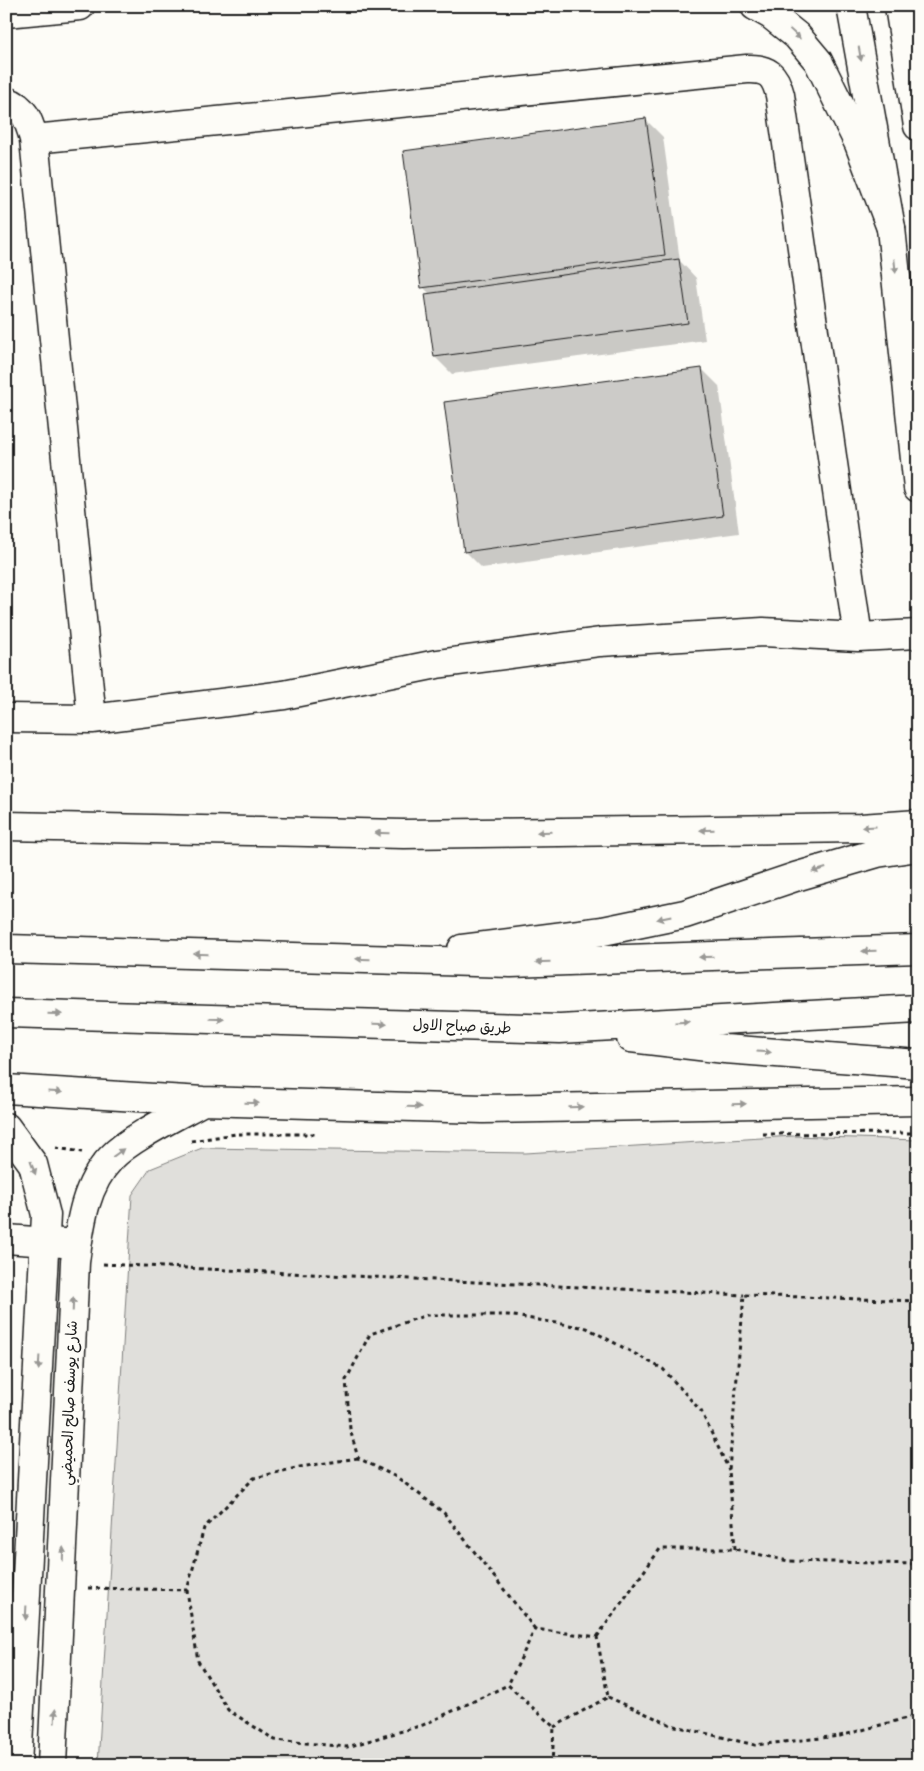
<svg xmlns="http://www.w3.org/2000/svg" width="924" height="1771" viewBox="0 0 924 1771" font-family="'Gochi Hand','Playpen Sans Arabic',sans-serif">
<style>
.green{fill:#e0dfdb;stroke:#7e7e7c}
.shadow{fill:#0003}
.building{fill:#cccbc8;stroke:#1c1c1c}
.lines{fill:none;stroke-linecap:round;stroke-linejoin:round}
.minor-casing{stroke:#1c1c1c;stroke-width:31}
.major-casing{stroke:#1c1c1c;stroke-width:31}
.highway-casing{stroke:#1c1c1c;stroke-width:31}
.path{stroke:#1c1c1c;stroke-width:3;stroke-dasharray:4 4;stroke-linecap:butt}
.minor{stroke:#fdfcf7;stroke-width:28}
.major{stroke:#fdfcf7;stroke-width:28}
.highway{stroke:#fdfcf7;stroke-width:28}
.oneway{fill:#989794}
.labels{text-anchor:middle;stroke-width:5;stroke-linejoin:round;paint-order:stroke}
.street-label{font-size:15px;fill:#1c1c1c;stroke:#fdfcf7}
</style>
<rect width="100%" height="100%" fill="#fdfcf7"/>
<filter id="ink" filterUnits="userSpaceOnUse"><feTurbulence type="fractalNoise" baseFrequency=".02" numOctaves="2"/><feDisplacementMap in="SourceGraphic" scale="10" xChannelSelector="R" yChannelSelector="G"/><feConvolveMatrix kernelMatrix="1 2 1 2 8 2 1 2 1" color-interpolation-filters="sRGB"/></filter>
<g filter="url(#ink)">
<path class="green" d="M 793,1136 L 918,1140 L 918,1765 L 98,1765 L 132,1195 L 150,1169 L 202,1148 L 526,1153 Z"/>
<path class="shadow" d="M 646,120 L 663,137 L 680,261 L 696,278 L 705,340 L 452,374 L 435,357 L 430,294 L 423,287 Z
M 702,369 L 719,386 L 739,533 L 482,568 L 465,551 Z"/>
<path class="building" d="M 646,118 L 665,255 L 421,288 L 403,151 Z
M 679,259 L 688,323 L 434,357 L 425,294 Z
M 702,368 L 723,516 L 464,552 L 444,402 Z"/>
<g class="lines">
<defs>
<path id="minor" d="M 851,6 L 891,228 L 918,488
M 899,6 L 918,126
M 6,101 C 25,107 29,122 34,139 L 92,719
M 34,139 L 747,69 C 768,68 775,75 780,95 L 858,637
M 6,718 L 92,719 L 284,695 L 437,664 L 600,642 L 763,632 L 858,637 L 918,634
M 6,1239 L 77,1244"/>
<path id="major" d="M 755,6 L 771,15 L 797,36 L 818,61 L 859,144 L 891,228
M 6,13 L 80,6
M 6,1089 L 203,1101 L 483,1109 L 918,1101
M 6,1127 L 33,1164 L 46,1215 L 17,1765
M 52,1765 L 75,1262 C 80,1226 84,1186 111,1158 C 130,1138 178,1115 203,1101"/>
<path id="highway" d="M 6,826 L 404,834 L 861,828 L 918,824
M 6,949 L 511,963 L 918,949
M 462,949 L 603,931 L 685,914 L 795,877 L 877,853 L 918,847
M 6,1013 L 560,1029 L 918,1009
M 631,1038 L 725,1049 L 918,1064"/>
</defs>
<use href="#minor" class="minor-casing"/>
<use href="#major" class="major-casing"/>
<use href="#highway" class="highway-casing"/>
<path class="path" d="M 763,1134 L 918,1133
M 191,1141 L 236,1134 L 316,1134
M 56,1148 L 82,1152
M 103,1264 L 744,1295
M 358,1458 L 300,1467 L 254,1478 L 204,1528 L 187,1590 L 198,1661 L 228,1710 L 275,1740 L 347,1747 L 423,1725 L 508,1685
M 735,1549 L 729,1470 L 744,1295 L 918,1301
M 88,1588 L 187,1590
M 535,1629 L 444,1513 L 398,1478 L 358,1458 L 350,1429 L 346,1380 L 370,1334 L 427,1315 L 508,1315 L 587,1328 L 663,1369 L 701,1411 L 729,1470
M 597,1637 L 660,1549 L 735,1549 L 788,1561 L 918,1564
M 608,1697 L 671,1725 L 755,1745 L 840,1736 L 918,1715
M 552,1765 L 554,1727 L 508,1685 L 535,1629 L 597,1637 L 608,1697 L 554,1727"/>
<use href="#minor" class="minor"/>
<use href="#major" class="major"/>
<use href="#highway" class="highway"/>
</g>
<defs><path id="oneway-solid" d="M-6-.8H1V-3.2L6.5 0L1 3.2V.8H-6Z" transform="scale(1.25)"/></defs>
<g class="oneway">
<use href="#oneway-solid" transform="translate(795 34) rotate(43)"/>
<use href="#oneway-solid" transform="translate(860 54) rotate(80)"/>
<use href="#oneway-solid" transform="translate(895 266) rotate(84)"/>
<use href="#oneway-solid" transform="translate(869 827) rotate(177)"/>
<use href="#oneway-solid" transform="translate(707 830) rotate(179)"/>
<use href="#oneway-solid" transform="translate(544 832) rotate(179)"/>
<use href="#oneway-solid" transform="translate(382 833) rotate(-179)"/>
<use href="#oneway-solid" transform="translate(819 870) rotate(164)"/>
<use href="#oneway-solid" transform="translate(664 918) rotate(168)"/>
<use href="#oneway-solid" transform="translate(869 951) rotate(178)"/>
<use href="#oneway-solid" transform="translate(201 954) rotate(-178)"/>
<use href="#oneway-solid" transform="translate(706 957) rotate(178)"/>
<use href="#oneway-solid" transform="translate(363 959) rotate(-178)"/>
<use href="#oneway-solid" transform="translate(543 962) rotate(178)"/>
<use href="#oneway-solid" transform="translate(55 1014) rotate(2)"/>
<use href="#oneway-solid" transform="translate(217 1019) rotate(2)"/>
<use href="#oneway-solid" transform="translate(682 1022) rotate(-3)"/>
<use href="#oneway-solid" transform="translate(380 1024) rotate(2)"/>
<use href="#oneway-solid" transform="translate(764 1052) rotate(4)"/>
<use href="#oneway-solid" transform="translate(55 1092) rotate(3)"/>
<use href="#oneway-solid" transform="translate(252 1103) rotate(2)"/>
<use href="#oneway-solid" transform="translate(739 1104) rotate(-1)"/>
<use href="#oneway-solid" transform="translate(414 1107) rotate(1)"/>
<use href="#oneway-solid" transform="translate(576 1107) rotate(-1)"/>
<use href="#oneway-solid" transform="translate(118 1153) rotate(-36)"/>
<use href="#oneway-solid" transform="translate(33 1168) rotate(69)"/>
<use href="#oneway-solid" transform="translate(73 1304) rotate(-88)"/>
<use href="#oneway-solid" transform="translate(39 1363) rotate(93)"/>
<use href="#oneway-solid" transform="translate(63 1554) rotate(-88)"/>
<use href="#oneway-solid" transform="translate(26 1613) rotate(93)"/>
<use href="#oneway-solid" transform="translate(55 1716) rotate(-87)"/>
</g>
</g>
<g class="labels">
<g class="street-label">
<text transform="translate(462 1026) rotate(2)" y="5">طريق صباح الاول</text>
<text transform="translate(69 1403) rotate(-88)" y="5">شارع يوسف صالح الحميضي</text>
</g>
</g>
<rect width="924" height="1771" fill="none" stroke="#fdfcf7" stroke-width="25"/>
<rect x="12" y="12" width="899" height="1746" fill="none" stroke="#1c1c1c" stroke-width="2" filter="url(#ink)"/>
</svg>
